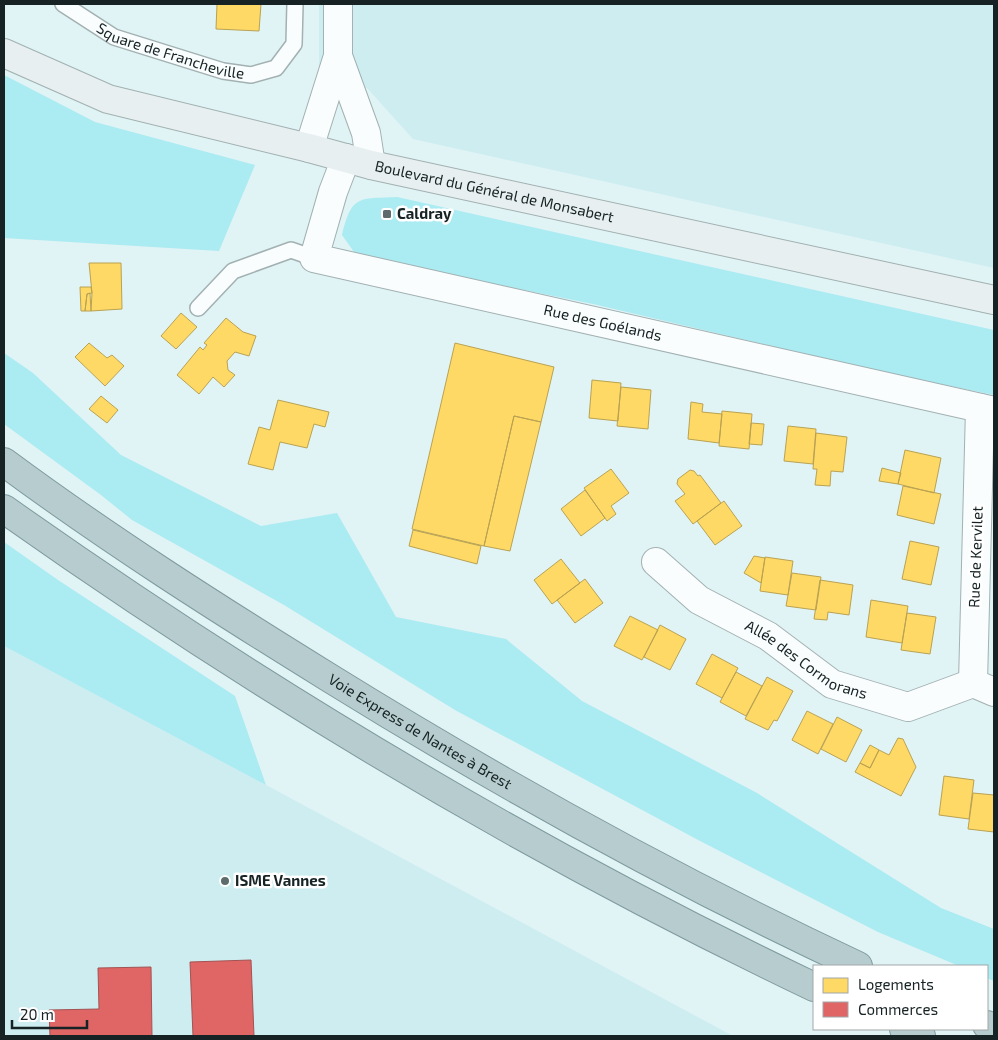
<svg xmlns="http://www.w3.org/2000/svg" width="998" height="1040" viewBox="0 0 998 1040" font-family="'Exo 2',sans-serif">
<style>
.built{fill:#cdedf0}
.green{fill:#abebf2}
.homes{fill:#ffd966;stroke:#b9a252}
.shops{fill:#e06666;stroke:#a35252}
.lines{fill:none;stroke-linecap:round;stroke-linejoin:round}
.lane-casing{stroke:#a2b1b2;stroke-width:18}
.street-casing{stroke:#a2b1b2;stroke-width:30}
.secondary-casing{stroke:#a2b1b2;stroke-width:30}
.highway-casing{stroke:#7e9a9d;stroke-width:30}
.lane{stroke:#fafdfe;stroke-width:15}
.street{stroke:#fafdfe;stroke-width:28}
.secondary{stroke:#e7eff0;stroke-width:28}
.highway{stroke:#b7ccce;stroke-width:28}
.poi-dot{fill:#5d6b6c;stroke:#fff;stroke-width:2}
.labels{text-anchor:middle;stroke-width:5;stroke-linejoin:round;paint-order:stroke}
.street-label{font-size:15px;fill:#162223;stroke:#fff}
.poi-label{font-size:15px;font-weight:bold;fill:#162223;stroke:#fff;text-anchor:start}
</style>
<rect width="100%" height="100%" fill="#e0f3f5"/>
<path class="built" d="M 319,4 L 994,4 L 994,268 L 413,139 L 367,88 L 319,78 Z
M 4,646 L 266,785 L 733,1036 L 4,1036 Z"/>
<path class="green" d="M 4,75 L 95,122 L 255,165 L 219,251 L 4,238 Z
M 397,197 L 994,330 L 994,395 L 877,371 L 593,304 L 380,261 L 354,252 L 342,235 C 352,194 359,199 397,197 Z
M 4,353 L 33,373 L 121,455 L 261,526 L 337,513 L 396,617 L 506,639 L 582,701 L 757,793 L 941,908 L 994,929 L 994,981 L 987,978 L 987,966 L 959,966 L 878,932 L 702,842 L 455,710 L 284,605 L 132,520 L 101,495 L 4,424 Z
M 4,542 L 58,580 L 235,696 L 266,785 L 4,646 Z"/>
<path class="homes" d="M 217,4 L 263,4 L 261,4 L 259,31 L 216,29 Z
M 89,263 L 121,263 L 122,309 L 91,311 L 92,293 Z
M 80,287 L 91,287 L 92,293 L 87,294 L 85,311 L 81,311 Z
M 90,293 L 91,311 L 85,311 L 87,294 Z
M 181,313 L 197,327 L 176,349 L 161,336 Z
M 226,318 L 243,332 L 256,336 L 249,356 L 235,352 L 227,361 L 228,370 L 235,375 L 224,387 L 213,377 L 199,394 L 177,375 L 200,347 L 203,350 L 207,345 L 204,343 Z
M 89,343 L 107,358 L 112,355 L 124,366 L 105,386 L 75,357 Z
M 455,343 L 554,367 L 541,422 L 514,416 L 484,546 L 412,529 Z
M 592,380 L 621,383 L 618,421 L 589,418 Z
M 621,387 L 651,390 L 648,429 L 617,426 Z
M 101,396 L 118,410 L 107,423 L 89,409 Z
M 278,400 L 329,412 L 325,427 L 314,424 L 307,448 L 280,442 L 273,470 L 248,464 L 259,427 L 270,430 Z
M 691,402 L 703,404 L 702,412 L 722,414 L 719,443 L 688,439 Z
M 722,411 L 752,414 L 749,449 L 719,446 Z
M 514,416 L 541,422 L 510,551 L 484,546 Z
M 751,423 L 764,424 L 762,445 L 749,444 Z
M 788,426 L 816,429 L 813,464 L 784,461 Z
M 816,433 L 847,437 L 843,472 L 831,471 L 830,486 L 815,485 L 817,469 L 813,469 Z
M 905,450 L 941,458 L 934,493 L 898,484 Z
M 882,468 L 901,473 L 898,484 L 879,481 Z
M 611,469 L 629,493 L 611,506 L 616,514 L 607,521 L 584,488 Z
M 690,470 L 694,471 L 698,476 L 700,475 L 721,503 L 693,524 L 675,501 L 685,494 L 677,484 L 678,479 Z
M 903,486 L 941,494 L 934,524 L 897,515 Z
M 585,490 L 605,518 L 581,536 L 561,509 Z
M 724,501 L 742,526 L 715,545 L 697,521 Z
M 413,530 L 481,546 L 477,564 L 409,546 Z
M 910,541 L 939,547 L 931,585 L 902,579 Z
M 754,556 L 765,558 L 761,583 L 744,573 Z
M 765,557 L 793,561 L 788,595 L 760,591 Z
M 561,559 L 580,583 L 552,604 L 534,580 Z
M 792,573 L 821,577 L 816,610 L 786,606 Z
M 585,579 L 603,603 L 575,623 L 557,600 Z
M 820,580 L 853,585 L 849,615 L 828,612 L 827,620 L 814,619 Z
M 871,600 L 908,606 L 902,643 L 866,637 Z
M 907,613 L 936,617 L 930,654 L 901,650 Z
M 630,616 L 658,630 L 642,660 L 614,646 Z
M 660,625 L 686,639 L 670,670 L 644,657 Z
M 712,654 L 738,668 L 722,698 L 696,684 Z
M 736,672 L 762,686 L 746,716 L 720,702 Z
M 767,677 L 793,691 L 777,721 L 774,720 L 768,730 L 745,719 Z
M 807,711 L 833,724 L 818,754 L 792,740 Z
M 837,717 L 862,730 L 846,762 L 821,749 Z
M 898,738 L 903,739 L 916,767 L 901,796 L 855,772 L 860,763 L 870,768 L 879,750 L 889,755 Z
M 870,745 L 879,750 L 870,768 L 860,763 Z
M 944,776 L 974,780 L 969,819 L 939,815 Z
M 973,793 L 994,795 L 994,832 L 968,829 Z"/>
<path class="shops" d="M 251,960 L 254,1036 L 193,1036 L 190,962 Z
M 151,967 L 152,1036 L 50,1036 L 49,1010 L 99,1009 L 98,968 Z"/>
<g class="lines">
<defs>
<g id="lane">
<path id="s1" d="M 63,4 L 114,37 L 223,71 L 251,75 L 276,68 L 294,44 L 295,4"/>
<path d="M 198,308 L 233,271 L 291,250 L 314,258"/>
</g>
<g id="street">
<path d="M 338,56 L 366,133 L 371,165"/>
<path d="M 309,148 L 338,56 L 338,4"/>
<path id="s2" d="M 346,158 L 333,192 L 314,258 L 994,411"/>
<path d="M 980,408 L 973,683 L 994,692"/>
<path id="s3" d="M 656,562 L 699,600 L 768,636 L 832,684 L 908,707 L 973,683"/>
</g>
<g id="secondary">
<path id="s4" d="M 4,53 L 108,99 L 309,148 L 371,165 L 994,300"/>
</g>
<g id="highway">
<path id="s5" d="M 4,462 C 108,539 218,609 328,677 C 499,783 676,881 858,966"/>
<path d="M 4,509 C 260,690 531,852 814,987"/>
<path d="M 987,1025 L 994,1029"/>
<path d="M 904,1029 L 921,1036"/>
</g>
</defs>
<use href="#lane" class="lane-casing"/>
<use href="#street" class="street-casing"/>
<use href="#secondary" class="secondary-casing"/>
<use href="#highway" class="highway-casing"/>
<use href="#lane" class="lane"/>
<use href="#street" class="street"/>
<use href="#secondary" class="secondary"/>
<use href="#highway" class="highway"/>
</g>
<g class="poi-dot">
<rect x="382" y="209" width="10" height="10" rx="2.5"/>
<circle cx="225" cy="881" r="5"/>
</g>
<g class="labels">
<g class="street-label">
<text dy="5" stroke="none"><textPath href="#s1" startOffset="119">Square de Francheville</textPath></text>
<text dy="5" stroke="none"><textPath href="#s4" startOffset="511">Boulevard du Général de Monsabert</textPath></text>
<text dy="5" stroke="none"><textPath href="#s2" startOffset="401">Rue des Goélands</textPath></text>
<text transform="translate(976 557) rotate(-88)" y="5">Rue de Kervilet</text>
<text dy="5" stroke="none"><textPath href="#s3" startOffset="181">Allée des Cormorans</textPath></text>
<text dy="5" stroke="none"><textPath href="#s5" startOffset="496">Voie Express de Nantes à Brest</textPath></text>
</g>
<g class="poi-label">
<text x="397" y="219">Caldray</text>
<text x="235" y="886">ISME Vannes</text>
</g>
</g>
<rect width="998" height="1040" fill="none" stroke="#162223" stroke-width="10"/>
<rect x="813" y="965" width="175" height="65" fill="#ffffff" stroke="#a2a7a7"/>
<rect x="823" y="978" width="25" height="15" fill="#ffd966" stroke="#a2a7a7"/>
<text x="858" y="990" font-size="15" fill="#162223">Logements</text>
<rect x="823" y="1002" width="25" height="15" fill="#e06666" stroke="#a2a7a7"/>
<text x="858" y="1015" font-size="15" fill="#162223">Commerces</text>
<path d="M12 1020v8h75v-8" fill="none" stroke="#162223" stroke-width="2.5"/>
<text x="20" y="1020" font-size="15" fill="#162223" stroke="#ffffff" stroke-width="4" paint-order="stroke">20 m</text>
</svg>
